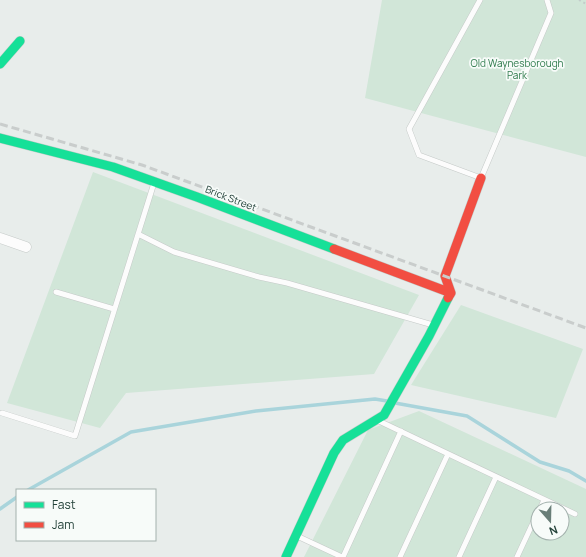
<svg xmlns="http://www.w3.org/2000/svg" width="586" height="557" viewBox="0 0 586 557" font-family="Manrope,sans-serif">
<style>
.green{fill:#d1e6d8;fill-rule:evenodd}
.lines{fill:none;stroke-linecap:round;stroke-linejoin:round}
.stream{stroke:#a9d4db;stroke-width:3.5}
.lane-casing{stroke:#c5cac8;stroke-width:6}
.street-casing{stroke:#c5cac8;stroke-width:11}
.fast-casing{stroke:#c3cbc8;stroke-width:10}
.jam-casing{stroke:#c3cbc8;stroke-width:10}
.path{stroke:#c3ccca;stroke-width:2;stroke-dasharray:2 3;stroke-linecap:butt}
.lane{stroke:#fcfcfc;stroke-width:5}
.street{stroke:#fcfcfc;stroke-width:10}
.fast{stroke:#16e098;stroke-width:9}
.jam{stroke:#f24e42;stroke-width:9}
.rail{stroke:#c9cdcc;stroke-width:3;stroke-dasharray:8 4;stroke-linecap:butt}
.labels{text-anchor:middle;stroke-width:3.5;stroke-linejoin:round;paint-order:stroke}
.park-label{font-size:10px;fill:#2d7a4b;stroke:#f7fbf9}
.street-label{font-size:10px;fill:#24423a;stroke:#f7fbf9}
</style>
<rect width="100%" height="100%" fill="#e8edeb"/>
<path class="green" d="M 382,0 L 586,0 L 586,157 L 365,98 Z
M 93,172 L 419,295 L 374,374 L 126,393 L 100,428 L 7,403 Z
M 461,305 L 583,349 L 556,418 L 411,385 Z
M 419,411 L 586,489 L 586,557 L 304,557 L 368,430 ZM 538,509 L 562,509 L 562,533 L 538,533 Z"/>
<g class="lines">
<path class="stream" d="M 395,403 L 467,416 L 540,462 L 569,471 L 586,481
M 28,490 L 131,432 L 256,411 L 375,399 L 387,401
M 0,509 L 17,497"/>
<defs>
<path id="lane" d="M 480,0 L 409,129 L 419,155 L 481,178 L 551,13 L 547,0
M 138,234 L 174,252 L 259,277 L 287,283 L 433,325
M 56,292 L 114,309
M 2,413 L 75,436 L 154,183
M 379,421 L 575,514
M 540,509 L 544,500
M 297,536 L 342,557
M 343,557 L 401,431
M 400,557 L 448,454
M 459,557 L 496,477
M 517,557 L 538,512"/>
<path id="street" d="M 0,238 L 26,247"/>
<path id="fast" d="M 0,64 L 20,41
M 0,138 L 113,167 L 197,197 L 334,249
M 286,557 L 334,453 L 343,440 L 384,415 L 429,336 L 448,298"/>
<path id="jam" d="M 334,249 L 451,293
M 448,298 L 451,293 L 445,276 L 481,178"/>
</defs>
<use href="#lane" class="lane-casing"/>
<use href="#street" class="street-casing"/>
<use href="#fast" class="fast-casing"/>
<use href="#jam" class="jam-casing"/>
<path class="path" d="M 579,0 L 586,4"/>
<use href="#lane" class="lane"/>
<use href="#street" class="street"/>
<use href="#fast" class="fast"/>
<use href="#jam" class="jam"/>
<path class="rail" d="M 0,124 L 142,165 L 586,328"/>
</g>
<g class="labels">
<g class="park-label">
<text x="517" y="67">Old Waynesborough<tspan x="517" dy="12">Park</tspan></text>
</g>
<g class="street-label">
<text transform="translate(231 198) rotate(21)" y="4">Brick Street</text>
</g>
</g>
<rect x="16" y="489" width="140" height="52" fill="#f7fbf9" stroke="#a3b1ad"/>
<rect x="24" y="502" width="20" height="6" fill="#16e098" stroke="#a3b1ad"/>
<text x="52" y="509" font-size="12" fill="#24423a">Fast</text>
<rect x="24" y="522" width="20" height="6" fill="#f24e42" stroke="#a3b1ad"/>
<text x="52" y="529" font-size="12" fill="#24423a">Jam</text>
<g transform="translate(550 521) rotate(160)"><circle r="19" fill="#f7fbf9" stroke="#a3b1ad"/>
<path d="M0-3L7 15L0 10L-7 15Z" fill="#697e78"/>
<text y="-6" font-size="11" font-weight="bold" text-anchor="middle" fill="#24423a">N</text>
</g>
</svg>
